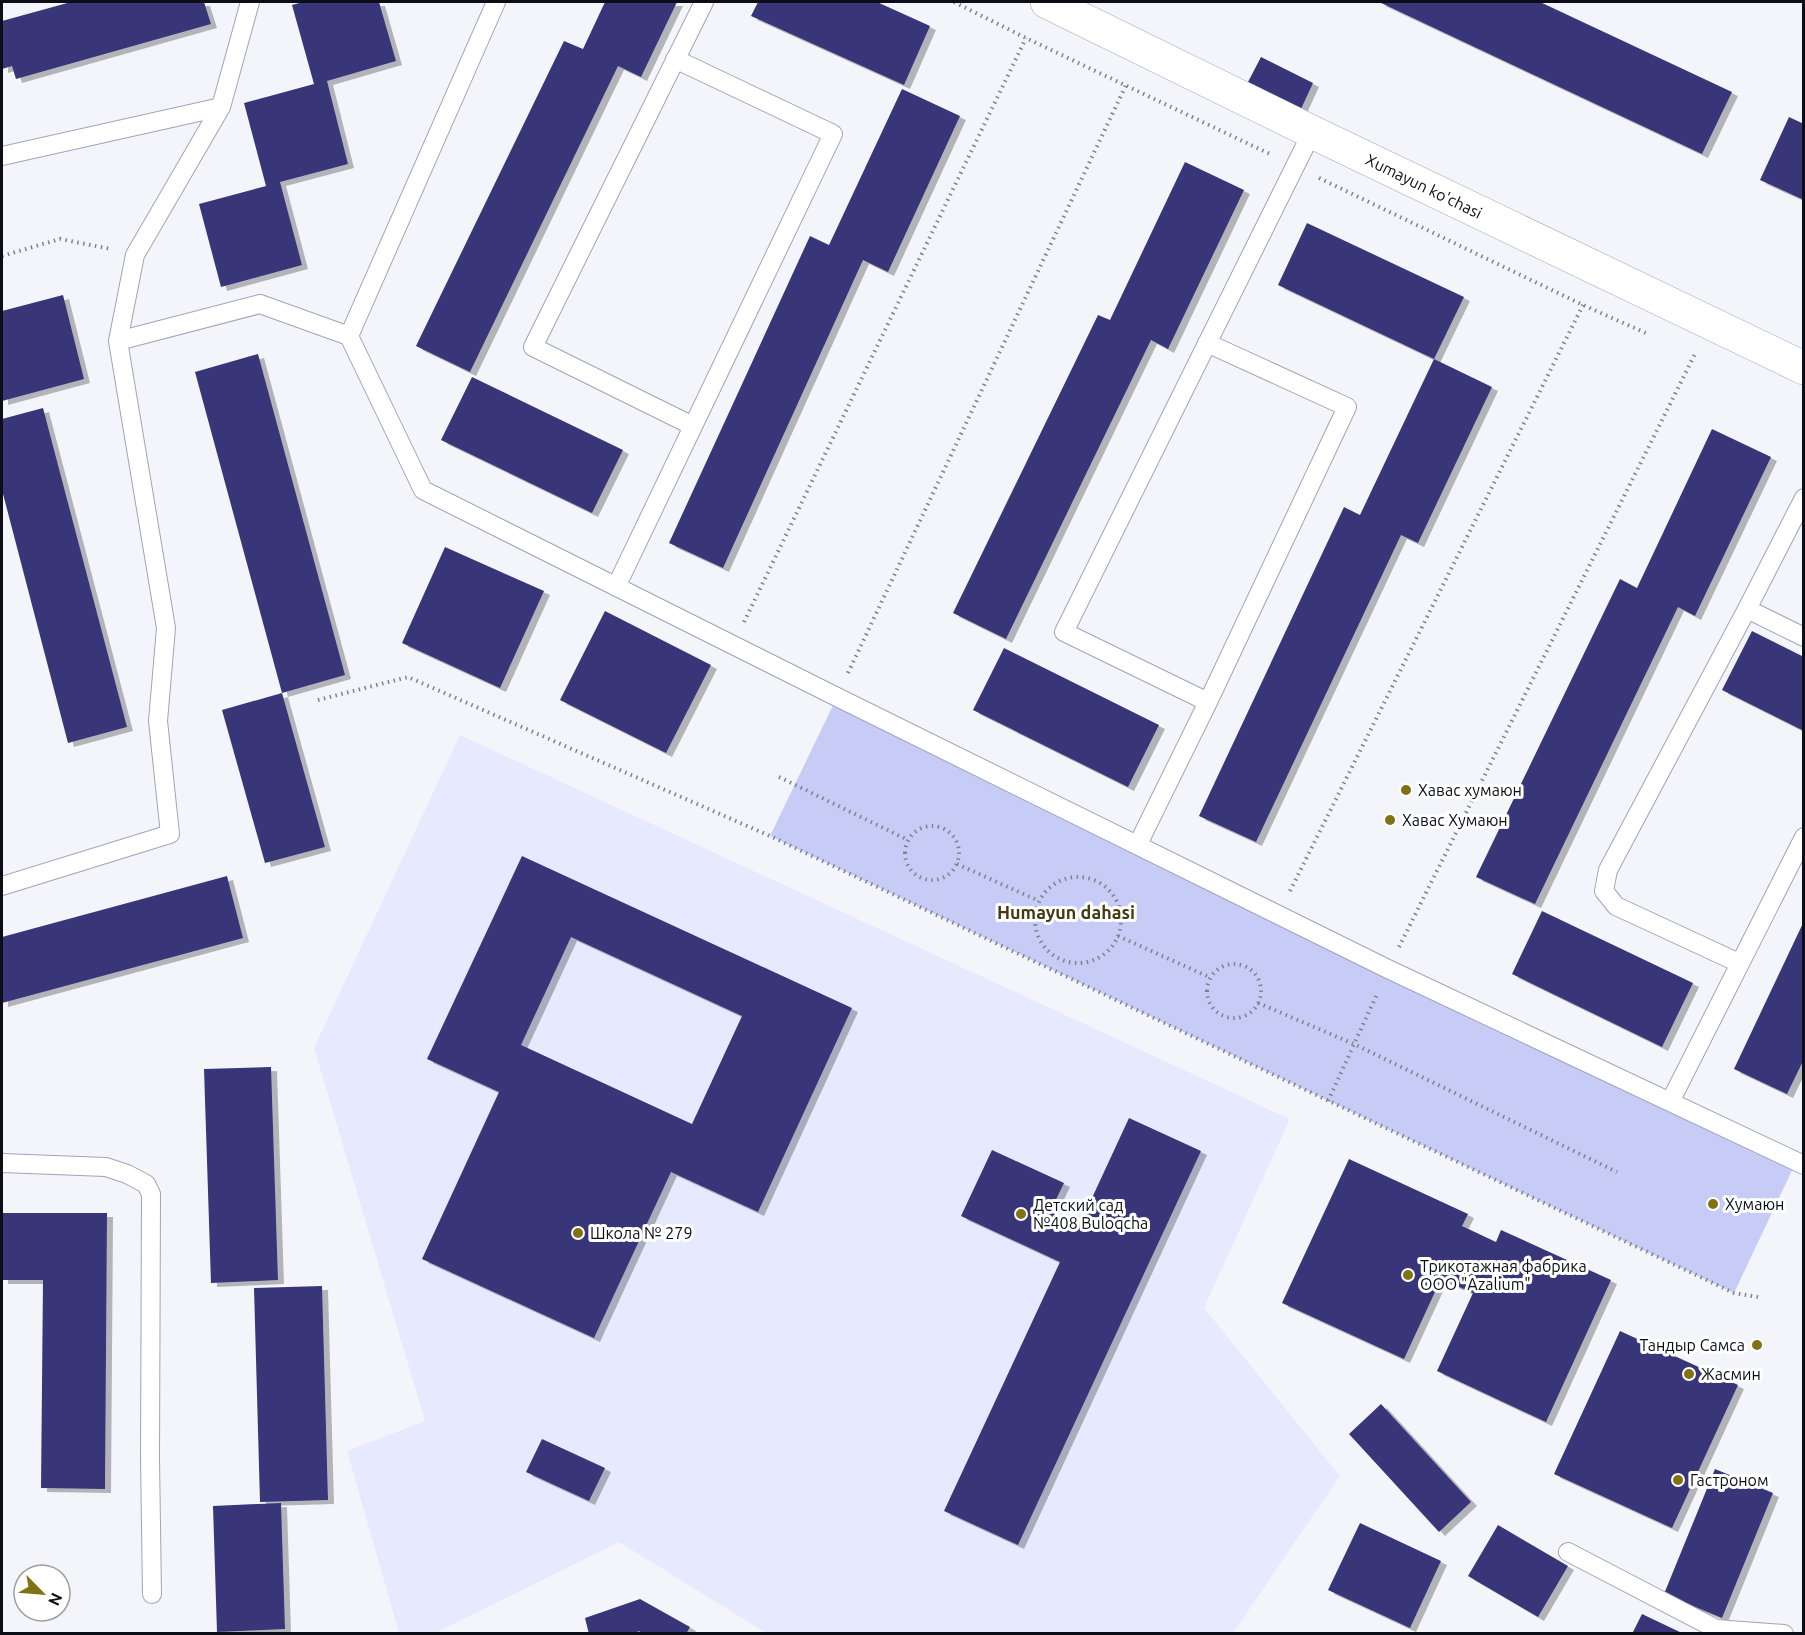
<svg xmlns="http://www.w3.org/2000/svg" width="1805" height="1635" viewBox="0 0 1805 1635" font-family="Ubuntu,sans-serif">
<style>
.built{fill:#e7eaff}
.green{fill:#c7ccf7}
.building{fill:#373679;fill-rule:evenodd;filter:url(#shadow)}
.lines{fill:none;stroke-linecap:round;stroke-linejoin:round}
.service-casing{stroke:#a0a3bd;stroke-width:20}
.minor-casing{stroke:#a0a3bd;stroke-width:34}
.path{stroke:#818289;stroke-width:4;stroke-dasharray:1.5 4.5;stroke-linecap:butt}
.service{stroke:#fff;stroke-width:18}
.minor{stroke:#fff;stroke-width:33}
.poi-dot{fill:#807213;stroke:#fff;stroke-width:2}
.labels{text-anchor:middle;stroke-width:6;stroke-linejoin:round;paint-order:stroke}
.street-label{font-size:16px;fill:#0c0d16;stroke:#fff}
.poi-label{font-size:16px;fill:#0c0d16;stroke:#fff;text-anchor:start}
.neighbourhood-label{font-size:18px;font-weight:bold;fill:#433c13;stroke:#fff}
</style>
<defs>
<filter id="shadow"><feDropShadow dx="6" dy="4" stdDeviation="0" flood-color="#0004"/></filter>
</defs>
<rect width="100%" height="100%" fill="#f4f5fa"/>
<path class="built" d="M 460,735 L 1290,1119 L 1204,1308 L 1340,1476 L 1233,1633 L 766,1633 L 619,1542 L 435,1633 L 399,1633 L 347,1451 L 425,1421 L 314,1048 Z"/>
<path class="green" d="M 837,697 L 1796,1162 L 1734,1293 L 770,836 Z"/>
<path class="building" d="M 71,2 L 204,2 L 211,24 L 16,79 L 12,66 L 2,69 L 2,21 Z
M 303,2 L 379,2 L 396,61 L 327,81 L 348,164 L 280,182 L 302,265 L 221,287 L 199,204 L 266,186 L 244,103 L 314,84 L 292,5 Z
M 605,2 L 677,2 L 641,77 L 618,66 L 470,372 L 416,346 L 564,41 L 583,49 Z
M 758,2 L 877,2 L 930,26 L 904,85 L 751,16 Z
M 1379,2 L 1540,2 L 1732,92 L 1702,154 Z
M 1261,57 L 1313,83 L 1301,109 L 1248,82 Z
M 902,89 L 960,116 L 888,272 L 863,260 L 723,568 L 669,543 L 810,236 L 829,245 Z
M 1789,117 L 1804,124 L 1804,200 L 1760,180 Z
M 1185,162 L 1244,190 L 1168,349 L 1151,340 L 1006,639 L 953,613 L 1098,315 L 1110,320 Z
M 1307,223 L 1464,297 L 1434,359 L 1278,285 Z
M 63,295 L 84,379 L 2,401 L 2,311 Z
M 258,354 L 345,675 L 282,693 L 195,372 Z
M 1434,359 L 1492,387 L 1418,543 L 1401,535 L 1256,842 L 1199,816 L 1344,507 L 1360,515 Z
M 472,377 L 623,450 L 592,513 L 441,440 Z
M 43,408 L 127,727 L 68,743 L 2,490 L 2,419 Z
M 1712,429 L 1771,457 L 1695,616 L 1678,607 L 1535,904 L 1476,877 L 1620,579 L 1637,588 Z
M 445,547 L 544,591 L 500,688 L 402,643 Z
M 605,611 L 711,665 L 666,753 L 560,700 Z
M 1752,631 L 1804,657 L 1804,731 L 1722,690 Z
M 1004,648 L 1159,725 L 1128,787 L 973,710 Z
M 282,693 L 325,847 L 265,863 L 222,710 Z
M 522,856 L 852,1008 L 758,1212 L 671,1172 L 594,1338 L 422,1259 L 499,1092 L 427,1059 ZM 571,937 L 742,1016 L 692,1124 L 521,1045 Z
M 227,876 L 243,938 L 2,1003 L 2,937 Z
M 1542,911 L 1693,983 L 1662,1047 L 1512,974 Z
M 1804,921 L 1804,1059 L 1787,1094 L 1734,1069 Z
M 271,1067 L 278,1280 L 211,1283 L 204,1069 Z
M 1129,1118 L 1201,1151 L 1018,1545 L 944,1511 L 1060,1262 L 961,1216 L 992,1150 L 1064,1183 L 1050,1212 L 1079,1226 Z
M 1349,1159 L 1468,1214 L 1462,1226 L 1496,1242 L 1501,1230 L 1611,1280 L 1546,1422 L 1437,1371 L 1473,1293 L 1441,1279 L 1404,1359 L 1282,1303 Z
M 2,1213 L 107,1213 L 105,1489 L 41,1488 L 43,1280 L 2,1280 Z
M 322,1286 L 328,1500 L 260,1502 L 254,1288 Z
M 1620,1331 L 1738,1385 L 1672,1528 L 1554,1474 Z
M 1381,1404 L 1471,1502 L 1439,1532 L 1349,1434 Z
M 542,1439 L 605,1468 L 589,1501 L 526,1472 Z
M 1715,1469 L 1773,1493 L 1722,1618 L 1664,1594 Z
M 281,1503 L 285,1629 L 217,1632 L 213,1506 Z
M 1360,1523 L 1441,1561 L 1410,1628 L 1328,1590 Z
M 1498,1525 L 1568,1566 L 1538,1617 L 1468,1576 Z
M 640,1599 L 690,1627 L 686,1634 L 643,1634 L 639,1631 L 633,1634 L 589,1634 L 585,1618 Z
M 1642,1614 L 1684,1634 L 1632,1634 Z"/>
<g class="lines">
<defs>
<path id="service" d="M 2,156 L 221,107
M 349,336 L 496,2
M 118,341 L 260,304 L 349,336 L 423,490 L 837,697 L 1388,969 L 1804,1165
M 693,426 L 533,347 L 704,2
M 616,587 L 833,134 L 675,59
M 1747,609 L 1804,637
M 1208,702 L 1064,632 L 1312,132
M 1138,844 L 1208,702 L 1347,407 L 1207,343
M 2,886 L 170,834 L 158,721 L 166,628 L 118,341 L 135,255 L 221,107 L 250,2
M 1739,963 L 1616,906 L 1604,891 L 1608,870 L 1747,609 L 1804,498
M 1670,1102 L 1804,837
M 2,1163 L 106,1167 L 127,1174 L 146,1184 L 151,1194 L 150,1458 L 152,1594
M 1568,1552 L 1716,1629 L 1784,1634"/>
<path id="minor" d="M 1047,2 L 1312,132 L 1804,368"/>
</defs>
<use href="#service" class="service-casing"/>
<use href="#minor" class="minor-casing"/>
<path class="path" d="M 954,2 L 1026,38 L 1272,155
M 1319,178 L 1583,305 L 1648,334
M 2,256 L 60,239 L 111,249
M 744,622 L 1026,38
M 848,673 L 1126,85
M 318,700 L 408,677 L 770,836 L 1734,1293 L 1758,1297
M 779,777 L 908,840
M905 853a27 27 0 1 1 54 0a27 27 0 1 1-54 0Z
M 957,864 L 1039,901
M1035 920a43 43 0 1 1 86 0a43 43 0 1 1-86 0Z
M 1290,891 L 1583,305
M 1118,936 L 1209,977
M 1399,947 L 1695,354
M1207 991a27 27 0 1 1 54 0a27 27 0 1 1-54 0Z
M 1258,1003 L 1354,1044 L 1617,1172
M 1328,1101 L 1378,992"/>
<use href="#service" class="service"/>
<use href="#minor" class="minor"/>
</g>
<g class="poi-dot">
<circle cx="1406" cy="790" r="6"/>
<circle cx="1390" cy="820" r="6"/>
<circle cx="1713" cy="1204" r="6"/>
<circle cx="1021" cy="1214" r="6"/>
<circle cx="578" cy="1233" r="6"/>
<circle cx="1408" cy="1275" r="6"/>
<circle cx="1757" cy="1345" r="6"/>
<circle cx="1689" cy="1374" r="6"/>
<circle cx="1678" cy="1480" r="6"/>
</g>
<g class="labels">
<g class="street-label">
<text transform="translate(1424 186) rotate(26)" y="6">Xumayun ko'chasi</text>
</g>
<g class="poi-label">
<text x="1418" y="796">Хавас хумаюн</text>
<text x="1402" y="826">Хавас Хумаюн</text>
<text x="1725" y="1210">Хумаюн</text>
<text x="1033" y="1211">Детский сад<tspan x="1033" dy="18">№408 Buloqcha</tspan></text>
<text x="590" y="1239">Школа № 279</text>
<text x="1420" y="1272">Трикотажная фабрика<tspan x="1420" dy="18">ООО "Azalium"</tspan></text>
<text x="1745" y="1351" text-anchor="end">Тандыр Самса</text>
<text x="1701" y="1380">Жасмин</text>
<text x="1690" y="1486">Гастроном</text>
</g>
<g class="neighbourhood-label">
<text x="1066" y="919">Humayun dahasi</text>
</g>
</g>
<rect width="1805" height="1635" fill="none" stroke="#0c0d16" stroke-width="6"/>
<g transform="translate(42 1593) rotate(115)"><circle r="28" fill="#ffffff" stroke="#9e9ea2" stroke-width="1.5"/>
<path d="M0-4.5L10 22L0 15L-10 22Z" fill="#807213"/>
<text y="-9" font-size="16" font-weight="bold" text-anchor="middle" fill="#0c0d16">N</text>
</g>
</svg>
